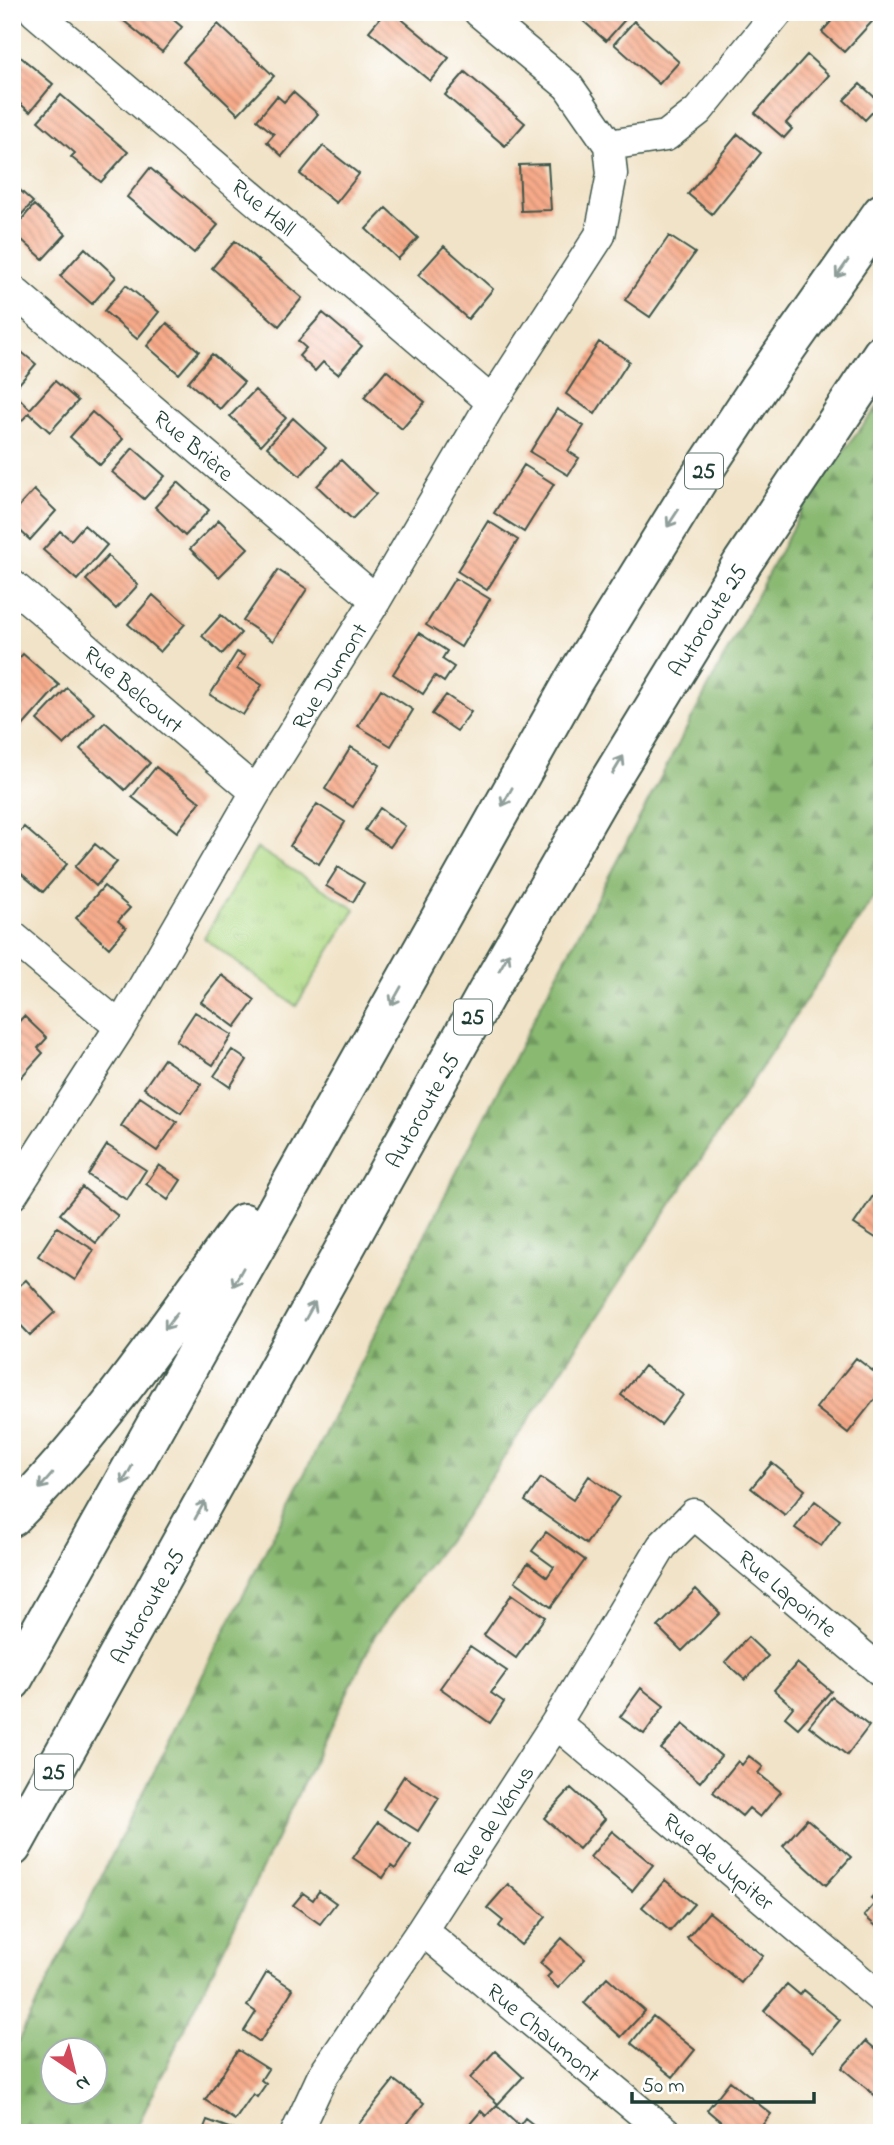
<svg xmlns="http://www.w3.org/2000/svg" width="894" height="2145" viewBox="0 0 894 2145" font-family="'Indie Flower',sans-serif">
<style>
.forest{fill:url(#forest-firs);stroke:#547b53;stroke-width:2;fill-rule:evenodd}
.park{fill:url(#park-tufts);stroke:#668b5c;stroke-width:2}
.building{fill:url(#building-back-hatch)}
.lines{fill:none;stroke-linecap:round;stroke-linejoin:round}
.street-casing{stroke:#3e564a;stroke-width:33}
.highway-casing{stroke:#3e564a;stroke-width:42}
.street{stroke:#fff;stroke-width:30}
.highway{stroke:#fff;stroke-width:38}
.oneway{stroke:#8f9e9a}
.labels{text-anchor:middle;stroke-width:5;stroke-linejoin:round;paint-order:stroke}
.shield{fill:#fff;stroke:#627771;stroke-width:2}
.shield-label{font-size:21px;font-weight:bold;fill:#1f3d34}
.street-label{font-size:23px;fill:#1f3d34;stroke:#fff}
</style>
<defs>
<pattern id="forest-firs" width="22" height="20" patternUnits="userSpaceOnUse" patternTransform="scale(1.75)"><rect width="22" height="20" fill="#8ab972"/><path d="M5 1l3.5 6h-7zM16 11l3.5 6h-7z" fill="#70985e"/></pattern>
<pattern id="park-tufts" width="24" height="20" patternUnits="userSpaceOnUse" patternTransform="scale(1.75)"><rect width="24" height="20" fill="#aed984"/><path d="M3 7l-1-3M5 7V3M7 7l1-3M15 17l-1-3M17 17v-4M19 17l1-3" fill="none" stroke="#95bb73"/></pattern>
<pattern id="building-back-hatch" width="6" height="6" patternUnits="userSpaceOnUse" patternTransform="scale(1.75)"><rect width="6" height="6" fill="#f7aa89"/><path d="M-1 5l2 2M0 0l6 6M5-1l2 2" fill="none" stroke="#c78c71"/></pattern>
</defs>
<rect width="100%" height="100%" fill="#fff"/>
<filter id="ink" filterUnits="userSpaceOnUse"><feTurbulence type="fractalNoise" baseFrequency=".0143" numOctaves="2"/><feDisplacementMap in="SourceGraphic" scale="14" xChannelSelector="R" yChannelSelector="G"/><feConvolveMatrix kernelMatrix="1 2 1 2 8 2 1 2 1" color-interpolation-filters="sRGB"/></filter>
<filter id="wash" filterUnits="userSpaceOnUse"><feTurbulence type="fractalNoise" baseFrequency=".00686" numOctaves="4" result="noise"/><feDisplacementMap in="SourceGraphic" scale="28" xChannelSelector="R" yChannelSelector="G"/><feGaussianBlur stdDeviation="1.57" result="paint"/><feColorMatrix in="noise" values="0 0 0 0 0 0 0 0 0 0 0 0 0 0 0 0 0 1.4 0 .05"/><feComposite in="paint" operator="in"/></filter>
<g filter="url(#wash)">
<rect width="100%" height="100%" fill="#f1e3c8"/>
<path class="forest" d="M 882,401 L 882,885 L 462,1521 L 375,1635 L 134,2133 L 12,2133 L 12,2053 L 543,1001 L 809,496 ZM 52,2050 L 94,2050 L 94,2092 L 52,2092 Z"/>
<path class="park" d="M 257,848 L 355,909 L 296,1006 L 204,938 Z"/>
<g id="blocks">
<path class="building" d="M 113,12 L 164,12 L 182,27 L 162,52 Z
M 385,12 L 393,12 L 449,58 L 430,81 L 369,31 Z
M 573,12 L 626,12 L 629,15 L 606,41 Z
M 839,12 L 881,12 L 844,52 L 822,32 Z
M 634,21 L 679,62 L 659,84 L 614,44 Z
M 218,24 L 274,76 L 238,114 L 183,62 Z
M 17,54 L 53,84 L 30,112 L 12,97 L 12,61 Z
M 807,55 L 829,75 L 786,123 L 792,129 L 784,138 L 755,113 Z
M 465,72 L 525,123 L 505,146 L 445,95 Z
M 860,84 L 881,103 L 865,120 L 844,100 Z
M 293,92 L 318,114 L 282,156 L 267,142 L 274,134 L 257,120 L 277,96 L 284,102 Z
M 61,95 L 128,152 L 101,182 L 71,157 L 75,153 L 38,121 Z
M 738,134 L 761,153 L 712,214 L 688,194 Z
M 323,146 L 359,174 L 336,203 L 300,174 Z
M 548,164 L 551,210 L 521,211 L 519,165 Z
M 150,168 L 218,225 L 194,253 L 127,197 Z
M 12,183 L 33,202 L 12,225 Z
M 34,205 L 66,234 L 43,259 L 12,231 Z
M 386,208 L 418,238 L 398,259 L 366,229 Z
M 669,236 L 695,253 L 650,317 L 625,300 Z
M 235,241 L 302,298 L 279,326 L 212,268 Z
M 444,246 L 493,289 L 468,319 L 418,275 Z
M 85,248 L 116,277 L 92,304 L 60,276 Z
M 126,285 L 159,312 L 137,339 L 104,311 Z
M 323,313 L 362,346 L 338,374 L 323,362 L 315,371 L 299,356 L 306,348 L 298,341 Z
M 167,323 L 199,351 L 179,374 L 147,346 Z
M 599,342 L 629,361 L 595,414 L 566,394 Z
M 12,344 L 36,364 L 12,392 Z
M 212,354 L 244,382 L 220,409 L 188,382 Z
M 386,370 L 425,402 L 402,429 L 364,397 Z
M 55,381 L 78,401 L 50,432 L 29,413 L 12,431 L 12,404 L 18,397 L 30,409 Z
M 255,390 L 286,418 L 261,445 L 230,416 Z
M 557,409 L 584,426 L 568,451 L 579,458 L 568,475 L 530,452 Z
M 92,412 L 123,439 L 100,465 L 70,437 Z
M 293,418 L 326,448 L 300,476 L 267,447 Z
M 133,448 L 165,476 L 144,499 L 112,472 Z
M 341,460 L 376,494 L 352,519 L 317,486 Z
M 524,465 L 554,484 L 524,532 L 494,513 Z
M 178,482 L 209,510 L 185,536 L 155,507 Z
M 34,490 L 56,511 L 30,540 L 12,523 L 12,514 Z
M 219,520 L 248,548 L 219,577 L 190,549 Z
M 488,521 L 518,540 L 487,590 L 457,571 Z
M 84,525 L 107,545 L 77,580 L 43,550 L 60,531 L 71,540 Z
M 108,556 L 138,585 L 116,609 L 86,580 Z
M 278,570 L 307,589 L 273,641 L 243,621 Z
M 455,578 L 490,599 L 461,647 L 426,625 Z
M 153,595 L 185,624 L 160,652 L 128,624 Z
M 221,615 L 241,633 L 222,654 L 202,636 Z
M 419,633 L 447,651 L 442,659 L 454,667 L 444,682 L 435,676 L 423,694 L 393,674 Z
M 237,652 L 245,656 L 237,669 L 262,685 L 243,715 L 210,695 Z
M 23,654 L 59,685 L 21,728 L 12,720 L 12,666 Z
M 67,688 L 94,713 L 64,745 L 37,720 Z
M 381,689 L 413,710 L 391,746 L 358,726 Z
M 446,695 L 471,712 L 457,731 L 432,714 Z
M 105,722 L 150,763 L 125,790 L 80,749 Z
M 351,747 L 380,765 L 353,807 L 325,789 Z
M 156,767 L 200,802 L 177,832 L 132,797 Z
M 317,804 L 345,822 L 319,864 L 290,846 Z
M 380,808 L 405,826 L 390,847 L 365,830 Z
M 24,827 L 67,864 L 43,892 L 12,866 L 12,842 Z
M 95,844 L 117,862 L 96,886 L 75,867 Z
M 338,867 L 364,883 L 353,902 L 326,886 Z
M 104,886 L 130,908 L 118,921 L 126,928 L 109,948 L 76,918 Z
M 222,975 L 255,1000 L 235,1027 L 201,1002 Z
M 195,1012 L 232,1035 L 213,1065 L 176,1041 Z
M 24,1016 L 47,1038 L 38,1048 L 43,1053 L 14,1085 L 12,1029 Z
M 232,1050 L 247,1060 L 230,1087 L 214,1076 Z
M 164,1059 L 201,1084 L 181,1113 L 144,1088 Z
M 140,1097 L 177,1122 L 157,1151 L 121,1126 Z
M 107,1145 L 146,1170 L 127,1200 L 88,1175 Z
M 159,1165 L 181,1180 L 168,1200 L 146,1184 Z
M 82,1187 L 118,1216 L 96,1243 L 60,1214 Z
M 873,1196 L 882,1202 L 882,1242 L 854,1224 Z
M 57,1227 L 94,1250 L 75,1280 L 38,1256 Z
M 26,1280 L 55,1312 L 30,1335 L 12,1316 L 12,1292 Z
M 856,1358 L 882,1378 L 882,1390 L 848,1433 L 816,1408 Z
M 644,1366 L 683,1395 L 661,1425 L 621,1395 Z
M 772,1463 L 805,1490 L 785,1515 L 751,1488 Z
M 589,1476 L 619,1497 L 586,1544 L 525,1501 L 541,1478 L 573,1500 Z
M 815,1501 L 840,1520 L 821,1546 L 795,1528 Z
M 546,1532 L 585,1560 L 551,1607 L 515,1581 L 528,1563 L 547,1577 L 554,1567 L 532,1551 Z
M 696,1589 L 720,1613 L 682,1651 L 658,1627 Z
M 512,1594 L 545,1617 L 516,1658 L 484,1635 Z
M 748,1637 L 768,1656 L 745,1680 L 725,1662 Z
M 470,1646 L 507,1671 L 491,1693 L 504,1702 L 490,1723 L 440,1688 Z
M 797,1663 L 831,1691 L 798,1728 L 785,1717 L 793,1707 L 774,1690 Z
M 641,1688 L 664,1706 L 644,1734 L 620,1717 Z
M 832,1697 L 869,1726 L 847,1755 L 809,1726 Z
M 683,1724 L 721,1756 L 700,1782 L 661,1749 Z
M 749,1756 L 763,1767 L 758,1773 L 781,1792 L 760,1817 L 749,1808 L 742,1816 L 713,1792 L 738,1761 L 742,1765 Z
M 404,1776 L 439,1798 L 418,1831 L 383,1809 Z
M 571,1788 L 605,1819 L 579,1849 L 544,1818 Z
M 807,1819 L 851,1857 L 826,1885 L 783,1846 Z
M 378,1822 L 411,1845 L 395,1869 L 391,1866 L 383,1878 L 353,1858 Z
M 612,1831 L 653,1865 L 632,1891 L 590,1857 Z
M 665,1880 L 694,1904 L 670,1931 L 642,1907 Z
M 508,1884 L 546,1917 L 521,1945 L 499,1926 L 503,1921 L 487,1908 Z
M 882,1886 L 882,1931 L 864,1916 L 876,1902 L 871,1898 Z
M 319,1891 L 336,1903 L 320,1924 L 293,1905 L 303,1893 L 313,1900 Z
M 709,1912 L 763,1956 L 741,1983 L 687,1938 Z
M 562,1938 L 585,1959 L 558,1988 L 547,1977 L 551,1973 L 540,1963 Z
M 267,1972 L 293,1989 L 260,2042 L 244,2031 L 256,2012 L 247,2006 Z
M 607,1977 L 645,2011 L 621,2037 L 584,2003 Z
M 787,1984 L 800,1995 L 804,1990 L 840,2020 L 813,2052 L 764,2011 Z
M 653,2016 L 695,2050 L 673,2077 L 631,2043 Z
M 866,2041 L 882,2055 L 882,2096 L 879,2099 L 842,2068 Z
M 238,2050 L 268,2069 L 261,2080 L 266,2084 L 257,2097 L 253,2094 L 235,2120 L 205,2100 Z
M 495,2051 L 523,2077 L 498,2104 L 470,2078 Z
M 394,2080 L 424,2103 L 400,2133 L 359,2133 L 355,2129 Z
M 730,2081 L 771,2114 L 756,2133 L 734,2133 L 707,2110 Z
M 497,2105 L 518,2124 L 509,2133 L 477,2133 L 469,2125 L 481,2111 L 486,2116 Z
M 525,2118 L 544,2133 L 514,2133 Z
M 207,2120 L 240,2132 L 240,2133 L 202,2133 Z"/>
</g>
</g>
<g filter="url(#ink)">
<use href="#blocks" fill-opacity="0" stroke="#3e564a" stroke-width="2"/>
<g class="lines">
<defs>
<path id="street" d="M 35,12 L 492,402
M 479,12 L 568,86 L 609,145
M 609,145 L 666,136 L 698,111 L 778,12
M 12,290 L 376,600
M 12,585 L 256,792
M 12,936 L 120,1027
M 12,1195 L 120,1027 L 256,792 L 376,600 L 492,402 L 600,235 L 612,174 L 609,145
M 556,1723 L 882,1999
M 422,1930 L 666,2133
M 296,2133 L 322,2077 L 422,1930 L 556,1723 L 662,1546 L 694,1514 L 882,1672"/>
<path id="highway" d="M 12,1517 C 100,1429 170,1323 244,1223
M 12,1681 L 574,680 L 699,478 L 759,387 L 882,213
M 12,1847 L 485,996 L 600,796 L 743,562 L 882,354"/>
</defs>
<use href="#street" class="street-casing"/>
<use href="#highway" class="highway-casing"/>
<use href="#street" class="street"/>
<use href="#highway" class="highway"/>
</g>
<defs><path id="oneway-shaft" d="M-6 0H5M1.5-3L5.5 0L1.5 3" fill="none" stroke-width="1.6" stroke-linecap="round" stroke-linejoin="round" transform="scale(1.75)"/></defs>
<g class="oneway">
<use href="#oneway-shaft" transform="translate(842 269) rotate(125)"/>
<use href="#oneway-shaft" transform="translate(673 518) rotate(123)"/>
<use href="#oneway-shaft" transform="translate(618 765) rotate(-59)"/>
<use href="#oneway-shaft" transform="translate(507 797) rotate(119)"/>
<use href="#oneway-shaft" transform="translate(504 962) rotate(-60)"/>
<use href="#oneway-shaft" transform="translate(396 996) rotate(119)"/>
<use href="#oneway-shaft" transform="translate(238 1277) rotate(119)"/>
<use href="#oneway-shaft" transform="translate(310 1311) rotate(-61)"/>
<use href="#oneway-shaft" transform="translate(171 1321) rotate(127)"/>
<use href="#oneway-shaft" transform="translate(127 1475) rotate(119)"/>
<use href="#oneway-shaft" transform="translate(46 1481) rotate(131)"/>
<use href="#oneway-shaft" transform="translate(200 1510) rotate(-61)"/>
</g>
</g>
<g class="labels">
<g class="shield">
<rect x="685" y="453.5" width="38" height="35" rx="5"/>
<rect x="454" y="999.5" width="38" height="35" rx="5"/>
<rect x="35" y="1754.5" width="38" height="35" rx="5"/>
</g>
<g class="shield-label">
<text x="704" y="478">25</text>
<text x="473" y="1024">25</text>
<text x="54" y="1779">25</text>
</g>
<g class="street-label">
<text transform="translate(264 207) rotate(40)" y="8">Rue Hall</text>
<text transform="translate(194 445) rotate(40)" y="8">Rue Brière</text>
<text transform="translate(707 620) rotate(-58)" y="8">Autoroute 25</text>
<text transform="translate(329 676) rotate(-58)" y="8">Rue Dumont</text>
<text transform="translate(134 689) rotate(40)" y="8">Rue Belcourt</text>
<text transform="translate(422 1110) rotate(-61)" y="8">Autoroute 25</text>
<text transform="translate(788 1593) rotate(40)" y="8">Rue Lapointe</text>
<text transform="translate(147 1606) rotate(-61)" y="8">Autoroute 25</text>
<text transform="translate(493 1821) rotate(-57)" y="8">Rue de Vénus</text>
<text transform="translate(719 1861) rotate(40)" y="8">Rue de Jupiter</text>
<text transform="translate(544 2032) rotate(40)" y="8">Rue Chaumont</text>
</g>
</g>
<rect width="894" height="2145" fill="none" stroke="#fff" stroke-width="42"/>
<g transform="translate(74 2071) rotate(145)"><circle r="33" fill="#ffffff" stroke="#a5b1ae" stroke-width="2"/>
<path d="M0-5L12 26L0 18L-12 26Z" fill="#d1495b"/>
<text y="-10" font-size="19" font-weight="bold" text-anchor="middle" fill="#1f3d34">N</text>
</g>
<path d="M632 2092v10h182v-10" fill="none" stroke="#1f3d34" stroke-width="3.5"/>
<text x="642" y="2092" font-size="21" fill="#1f3d34" stroke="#ffffff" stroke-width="5" paint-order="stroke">50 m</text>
</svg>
